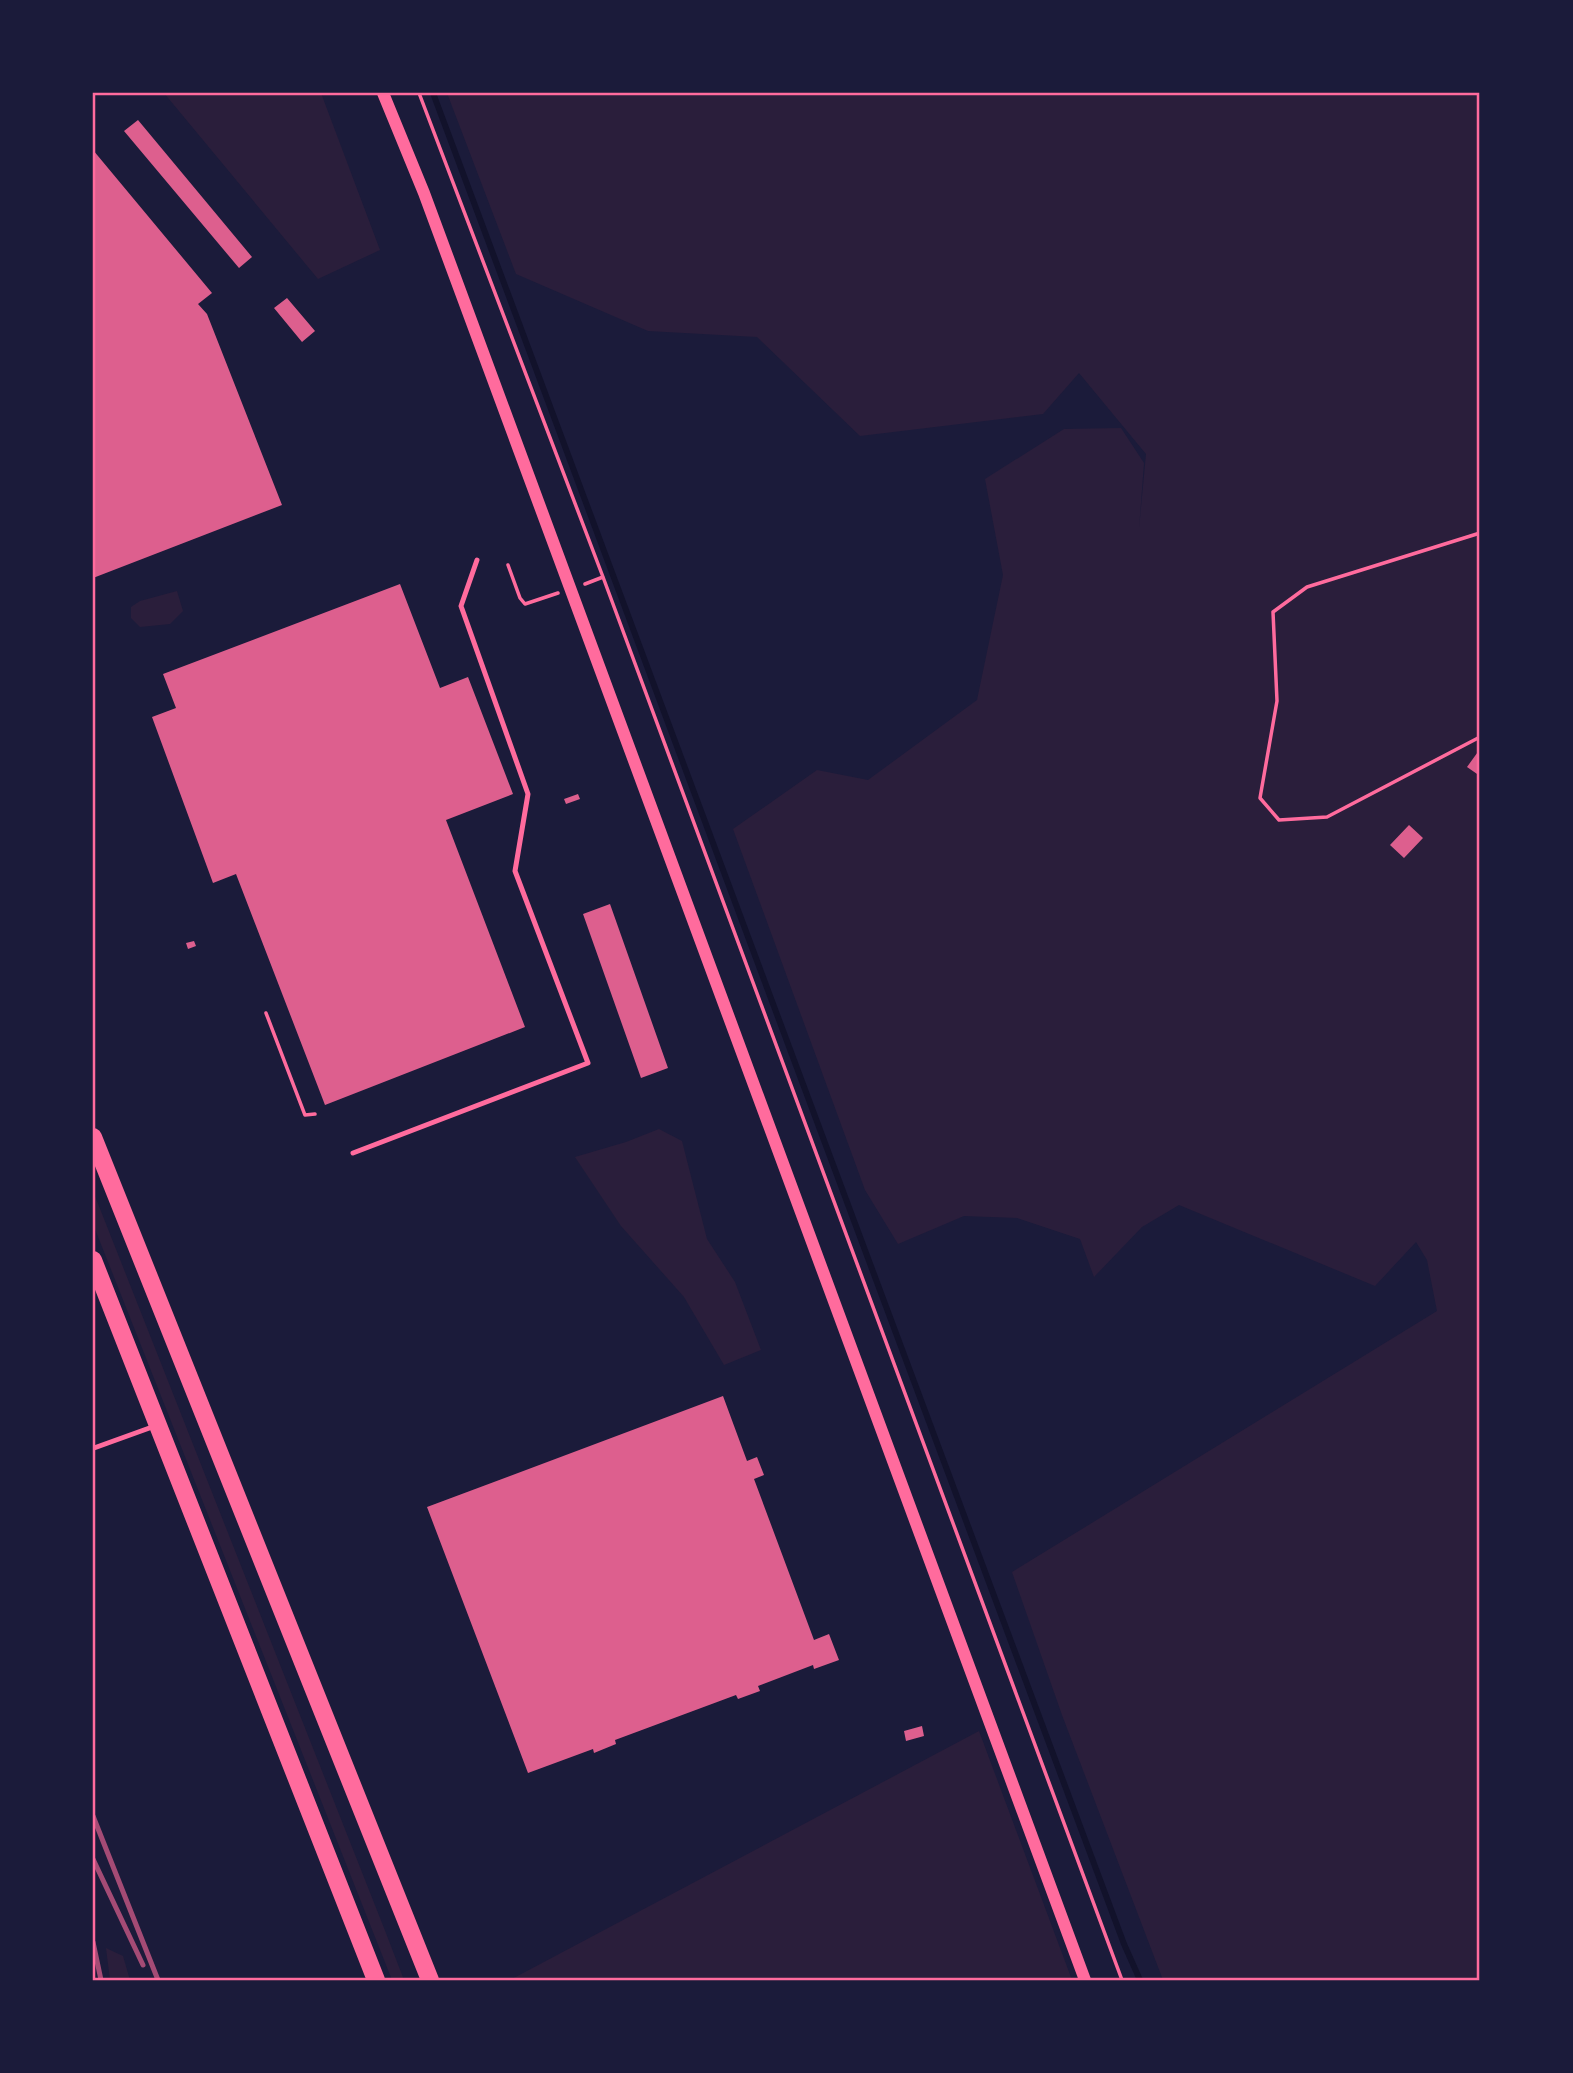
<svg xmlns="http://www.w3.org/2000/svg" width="1573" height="2073" viewBox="0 0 1573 2073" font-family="Montserrat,sans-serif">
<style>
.green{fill:#2a1e3b}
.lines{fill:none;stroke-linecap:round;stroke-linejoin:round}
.stream{stroke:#12122b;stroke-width:6}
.building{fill:#dd5f8e}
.path{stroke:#ff6b9d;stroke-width:3.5}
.service{stroke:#ff6b9d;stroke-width:5}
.tertiary{stroke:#ff6b9d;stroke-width:12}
.trunk{stroke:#ff6b9d;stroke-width:18}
.rail{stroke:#a44b75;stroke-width:5}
.neatline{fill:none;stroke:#ff6b9d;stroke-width:2.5}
</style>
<rect width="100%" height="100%" fill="#1b1b3a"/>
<path class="green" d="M 164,93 L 321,93 L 380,250 L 318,279 Z
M 447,93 L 1480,93 L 1480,1980 L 1163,1980 L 1062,1715 L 1012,1572 L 1437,1311 L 1427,1260 L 1416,1242 L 1375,1286 L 1179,1205 L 1142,1227 L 1094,1277 L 1080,1239 L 1017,1218 L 964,1216 L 898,1244 L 865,1190 L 733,829 L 817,770 L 868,780 L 977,700 L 1003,575 L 985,479 L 1064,429 L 1121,428 L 1144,463 L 1139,529 L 1146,454 L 1079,373 L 1043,414 L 860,436 L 757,337 L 648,331 L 516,274 Z
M 177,591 L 183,611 L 170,624 L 140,627 L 131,618 L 131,607 L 140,601 Z
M 659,1129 L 682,1141 L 707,1239 L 735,1282 L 761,1350 L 724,1365 L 684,1297 L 621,1226 L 575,1157 L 626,1142 Z
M 93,1191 L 384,1928 L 404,1980 L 392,1980 L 93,1224 Z
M 979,1731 L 1072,1980 L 510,1980 Z
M 106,1948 L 123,1956 L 130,1980 L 110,1980 Z"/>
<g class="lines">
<path class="stream" d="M 433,93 L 1124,1944 L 1140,1980"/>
</g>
<path class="building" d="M 138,120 L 252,257 L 239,268 L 124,131 Z
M 93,150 L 212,293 L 198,304 L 207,314 L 282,505 L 93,578 Z
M 287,298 L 315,331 L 302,342 L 274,308 Z
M 400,584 L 440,688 L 468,677 L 513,794 L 446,820 L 525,1027 L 325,1105 L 236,874 L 213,883 L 152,717 L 176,708 L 163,674 Z
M 1480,749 L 1480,776 L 1467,767 Z
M 578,794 L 580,799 L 566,804 L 564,799 Z
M 1409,825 L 1423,838 L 1404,858 L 1390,845 Z
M 610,904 L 668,1068 L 641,1078 L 583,914 Z
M 194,941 L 196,946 L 188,949 L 186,943 Z
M 723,1396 L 747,1461 L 757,1457 L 764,1475 L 754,1479 L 814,1640 L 829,1634 L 839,1660 L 814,1669 L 813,1665 L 758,1686 L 760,1691 L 738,1699 L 736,1695 L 615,1740 L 616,1744 L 594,1753 L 593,1749 L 528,1773 L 427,1507 Z
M 922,1726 L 924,1736 L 906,1741 L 904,1731 Z"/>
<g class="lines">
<path class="path" d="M 419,93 L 603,577 L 1122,1980
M 1480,533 L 1307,587 L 1273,612 L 1277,701 L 1260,798 L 1279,820 L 1327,817 L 1480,737
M 508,565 L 520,598 L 525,604 L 558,593
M 585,584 L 603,577
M 266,1013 L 305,1115 L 315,1114"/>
<path class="service" d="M 353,1153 L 588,1063 L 515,871 L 528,794 L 461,606 L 477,560
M 94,1448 L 155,1426"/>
<path class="tertiary" d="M 383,93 L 424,193 L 1085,1980"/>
<path class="trunk" d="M 93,1137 L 430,1980
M 93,1260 L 376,1980"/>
<path class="rail" d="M 93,1816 L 158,1980
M 93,1859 L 143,1965
M 93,1942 L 101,1980"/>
</g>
<rect width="1573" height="2073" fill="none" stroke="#1b1b3a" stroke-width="189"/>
<rect x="94" y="94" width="1384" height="1885" class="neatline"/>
</svg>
